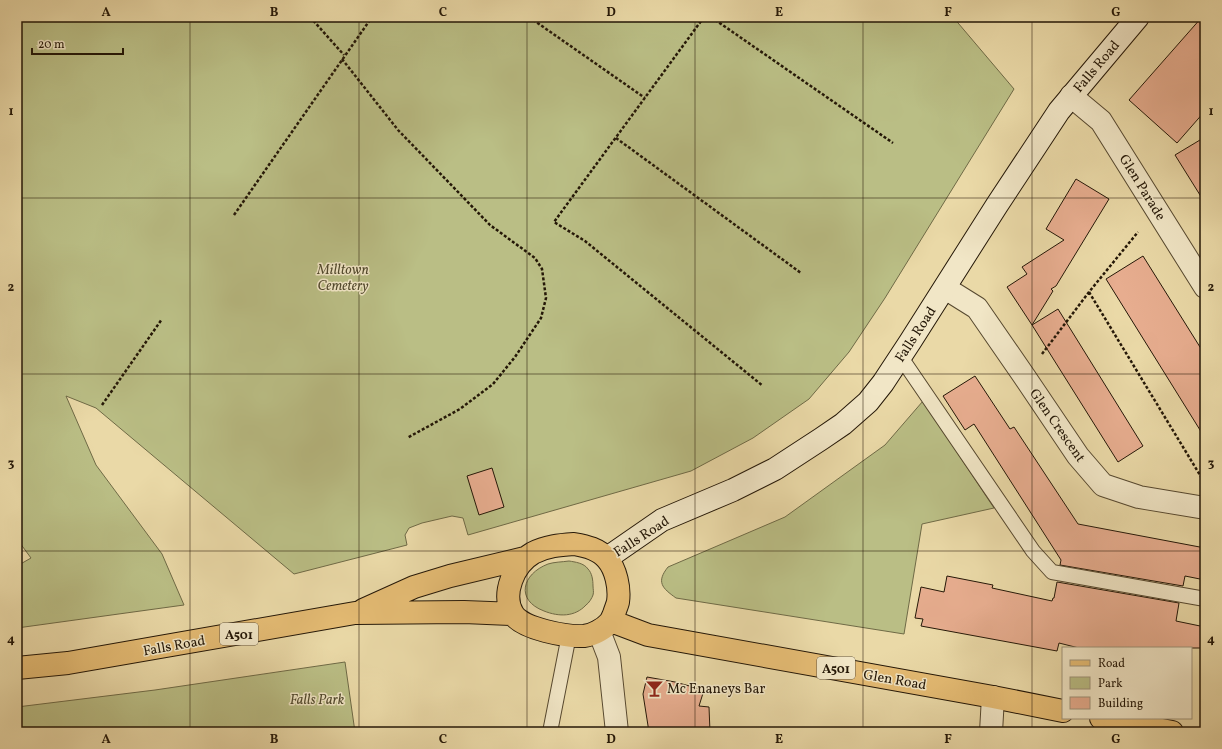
<svg xmlns="http://www.w3.org/2000/svg" width="1222" height="749" viewBox="0 0 1222 749" font-family="Vollkorn,serif">
<style>
.green{fill:#babe85;stroke:#6f6a46}
.building{fill:#e7ad8f;stroke:#241707}
.lines{fill:none;stroke-linecap:round;stroke-linejoin:round}
.service-casing{stroke:#56482f;stroke-width:16}
.minor-casing{stroke:#56482f;stroke-width:24}
.secondary-casing{stroke:#241707;stroke-width:24}
.primary-casing{stroke:#241707;stroke-width:24}
.path{stroke:#241707;stroke-width:2.5;stroke-dasharray:3 2;stroke-linecap:butt}
.service{stroke:#f1e6c6;stroke-width:14}
.minor{stroke:#f1e6c6;stroke-width:22}
.secondary{stroke:#f1e6c6;stroke-width:22}
.primary{stroke:#e5bc74;stroke-width:22}
.grid{fill:none;stroke:#241707;stroke-width:1;stroke-opacity:0.55}
.labels{text-anchor:middle;stroke-width:3;stroke-linejoin:round;paint-order:stroke}
.shield{fill:#f1e6c6;stroke:#625540;stroke-width:1}
.shield-label{font-size:13px;font-weight:bold;fill:#241707}
.street-label{font-size:14px;fill:#241707;stroke:#f1e6c6}
.park-label{font-size:14px;font-style:italic;fill:#51492d;stroke:#f1e6c6}
.poi-label{font-size:14px;fill:#241707;stroke:#f1e6c6;text-anchor:start}
.neatline{fill:none;stroke:#241707;stroke-width:1.5}
.grid-label{font-size:13px;text-anchor:middle;font-weight:bold;fill:#241707}
</style>
<rect width="100%" height="100%" fill="#ead9a7"/>
<filter id="stains"><feTurbulence type="fractalNoise" baseFrequency=".005" numOctaves="4"/><feColorMatrix values="0 0 0 0 .2 0 0 0 0 .09 0 0 0 0 .02 0 0 0 .5 -.17"/></filter>
<radialGradient id="worn" r=".72"><stop offset=".6" stop-color="#630" stop-opacity="0"/><stop offset="1" stop-color="#630" stop-opacity=".3"/></radialGradient>
<path class="green" d="M 17,17 L 953,17 L 1014,89 L 885,298 L 849,352 L 809,399 L 753,438 L 691,471 L 468,535 L 463,518 L 452,516 L 422,523 L 409,528 L 405,535 L 407,545 L 294,574 L 96,408 L 66,396 L 96,465 L 162,554 L 184,605 L 17,628 L 17,566 L 31,558 L 17,539 Z
M 923,401 L 994,508 L 922,524 L 904,634 L 676,598 C 662,588 656,582 668,567 L 785,517 L 885,445 Z
M 569,561 C 575,562 584,563 588,569 C 592,573 593,580 593,586 C 593,589 594,592 593,595 C 592,598 589,603 586,605 C 575,617 559,617 544,611 C 515,600 522,574 548,564 C 554,562 562,562 569,561 Z
M 345,662 L 355,732 L 17,732 L 17,707 L 155,690 Z"/>
<path class="building" d="M 1202,17 L 1205,17 L 1205,111 L 1177,143 L 1129,100 Z
M 1205,137 L 1205,203 L 1175,155 Z
M 1076,179 L 1109,199 L 1056,286 L 1051,289 L 1053,291 L 1032,325 L 1007,287 L 1027,274 L 1022,267 L 1064,240 L 1046,229 Z
M 1143,256 L 1205,355 L 1205,438 L 1106,279 Z
M 1058,309 L 1143,446 L 1118,462 L 1032,325 Z
M 975,376 L 1010,429 L 1014,427 L 1078,524 L 1205,548 L 1205,580 L 1185,576 L 1183,586 L 1060,565 L 1061,560 L 974,424 L 965,430 L 943,396 Z
M 492,468 L 504,507 L 479,515 L 467,476 Z
M 947,576 L 993,585 L 992,588 L 1052,601 L 1053,598 L 1054,598 L 1057,582 L 1179,603 L 1176,621 L 1205,627 L 1205,648 L 1079,648 L 1059,643 L 1057,651 L 921,626 L 923,619 L 915,618 L 921,587 L 944,592 Z
M 647,677 L 675,682 L 704,690 L 699,706 L 709,707 L 710,732 L 649,732 L 643,694 Z"/>
<g class="lines">
<defs>
<path id="service" d="M 900,356 L 1033,551 L 1052,572 L 1205,599
M 550,732 L 569,635"/>
<path id="minor" d="M 1071,96 L 1101,121 L 1205,287
M 945,288 L 977,308 L 1024,376 L 1078,456 L 1103,485 L 1139,497 L 1205,508
M 599,631 L 609,657 L 617,732
M 991,732 L 993,697"/>
<path id="secondary" d="M 607,558 L 662,520 L 733,490 L 775,469 L 821,439 L 843,424 L 868,402 L 883,383 L 910,342 L 997,205 L 1059,111 L 1138,17"/>
<path id="primary" d="M 574,544 C 586,546 599,549 607,559 C 616,569 620,588 618,602 C 617,606 615,610 614,614 C 613,616 612,619 610,622 C 604,629 593,635 584,636 C 567,637 522,629 513,614 C 501,594 514,564 533,553 C 546,546 560,545 574,544 Z
M 363,610 L 414,587 L 450,576 L 525,558
M 611,621 L 648,635 L 993,697 L 1063,711
M 17,668 L 68,663 L 355,613 L 464,612 L 513,614
M 1101,718 L 1172,732"/>
</defs>
<use href="#service" class="service-casing"/>
<use href="#minor" class="minor-casing"/>
<use href="#secondary" class="secondary-casing"/>
<use href="#primary" class="primary-casing"/>
<path class="path" d="M 310,17 L 344,55
M 529,17 L 645,98
M 704,17 L 554,222 L 585,241 L 763,386
M 711,17 L 893,143
M 342,59 L 398,130 L 490,225 L 535,258 L 542,269 L 546,298 L 541,318 L 515,357 L 493,384 L 460,409 L 407,438
M 616,138 L 801,273
M 234,215 L 372,17
M 1089,292 L 1203,480
M 1042,354 L 1089,292 L 1138,232
M 102,405 L 162,319"/>
<use href="#service" class="service"/>
<use href="#minor" class="minor"/>
<use href="#secondary" class="secondary"/>
<use href="#primary" class="primary"/>
</g>
<path class="grid" d="M 190,17 L 190,732M 359,17 L 359,732M 527,17 L 527,732M 695,17 L 695,732M 863,17 L 863,732M 1032,17 L 1032,732M 17,198 L 1205,198M 17,374 L 1205,374M 17,551 L 1205,551"/>
<defs>
<symbol id="bar-bare" viewBox="-9 -9 18 18"><path d="M-6-5H6L.8 .8V4.5H3.5V6h-7V4.5H-.8V.8Z" fill="#8f2418" stroke="#f1e6c6" stroke-width="2.5" paint-order="stroke"/></symbol>
</defs>
<g fill-rule="evenodd">
<use href="#bar-bare" x="642" y="676" width="25" height="25"/>
</g>
<g class="labels">
<g class="shield">
<rect x="220" y="623" width="38" height="22" rx="3"/>
<rect x="817" y="657" width="38" height="22" rx="3"/>
</g>
<g class="shield-label">
<text x="239" y="639">A501</text>
<text x="836" y="673">A501</text>
</g>
<g class="street-label">
<text transform="translate(1096 66) rotate(-50)" y="5">Falls Road</text>
<text transform="translate(1143 187) rotate(58)" y="5">Glen Parade</text>
<text transform="translate(915 334) rotate(-57)" y="5">Falls Road</text>
<text transform="translate(1058 425) rotate(55)" y="5">Glen Crescent</text>
<text transform="translate(641 536) rotate(-33)" y="5">Falls Road</text>
<text transform="translate(174 645) rotate(-10)" y="5">Falls Road</text>
<text transform="translate(895 679) rotate(10)" y="5">Glen Road</text>
</g>
<g class="park-label">
<text x="343" y="274">Milltown<tspan x="343" dy="16">Cemetery</tspan></text>
<text x="317" y="704">Falls Park</text>
</g>
<g class="poi-label">
<text x="667" y="693">Mc Enaneys Bar</text>
</g>
</g>
<rect width="1222" height="749" fill="none" stroke="#ead9a7" stroke-width="44"/>
<rect x="1062" y="647" width="130" height="72" fill="#f1e6c6" stroke="#9f937a"/>
<rect x="1070" y="660" width="20" height="6" fill="#e5bc74" stroke="#9f937a"/>
<text x="1098" y="667" font-size="12" fill="#241707">Road</text>
<rect x="1070" y="677" width="20" height="12" fill="#babe85" stroke="#9f937a"/>
<text x="1098" y="687" font-size="12" fill="#241707">Park</text>
<rect x="1070" y="697" width="20" height="12" fill="#e7ad8f" stroke="#9f937a"/>
<text x="1098" y="707" font-size="12" fill="#241707">Building</text>
<path d="M32 48v6h91v-6" fill="none" stroke="#241707" stroke-width="2"/>
<text x="38" y="48" font-size="12" fill="#241707" stroke="#f1e6c6" stroke-width="3" paint-order="stroke">20 m</text>
<rect x="22" y="22" width="1178" height="705" class="neatline"/>
<g class="grid-label">
<text x="106" y="16">A</text>
<text x="274" y="16">B</text>
<text x="443" y="16">C</text>
<text x="611" y="16">D</text>
<text x="779" y="16">E</text>
<text x="948" y="16">F</text>
<text x="1116" y="16">G</text>
<text x="11" y="115">1</text>
<text x="1211" y="115">1</text>
<text x="11" y="291">2</text>
<text x="1211" y="291">2</text>
<text x="11" y="467">3</text>
<text x="1211" y="467">3</text>
<text x="11" y="643">4</text>
<text x="1211" y="643">4</text>
<text x="106" y="743">A</text>
<text x="274" y="743">B</text>
<text x="443" y="743">C</text>
<text x="611" y="743">D</text>
<text x="779" y="743">E</text>
<text x="948" y="743">F</text>
<text x="1116" y="743">G</text>
</g>
<rect width="100%" height="100%" filter="url(#stains)"/>
<rect width="100%" height="100%" fill="url(#worn)"/>
</svg>
